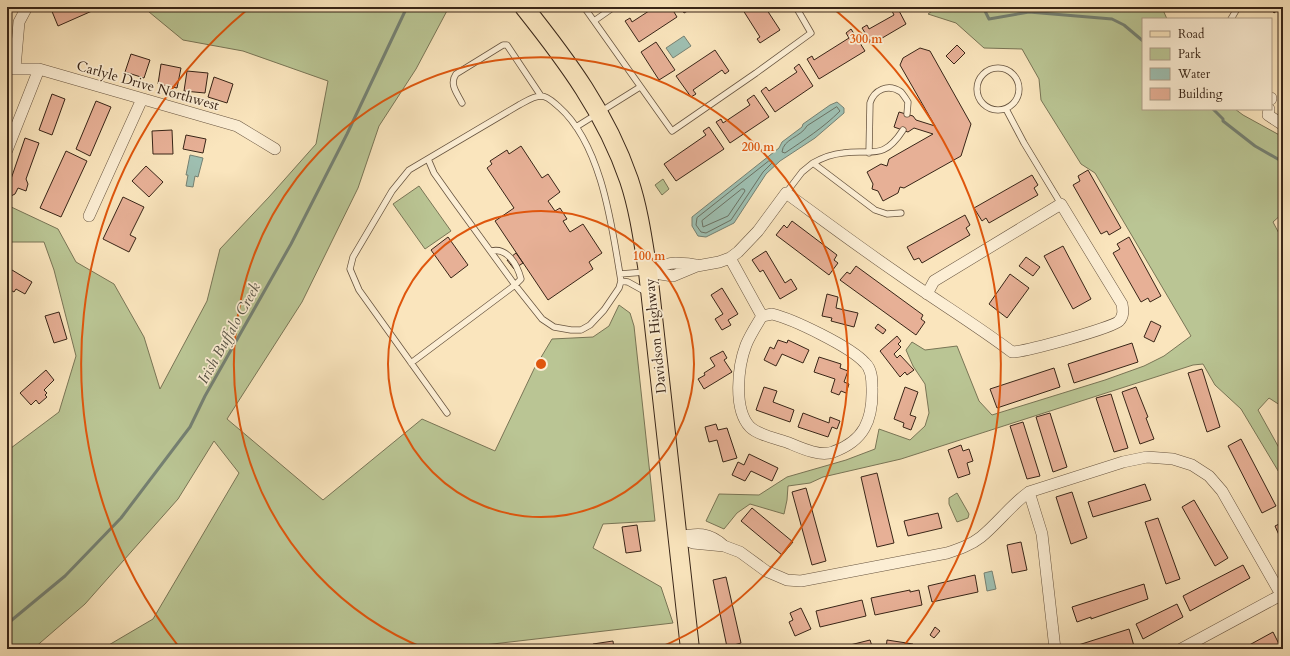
<svg xmlns="http://www.w3.org/2000/svg" width="1290" height="656" viewBox="0 0 1290 656" font-family="Cardo,serif">
<style>
.green{fill:#bac594;stroke:#797556}
.water{fill:#9ebfb1;stroke:#758173}
.lines{fill:none;stroke-linecap:round;stroke-linejoin:round}
.shore{stroke:#6b7264;stroke-width:1}
.stream{stroke:#758173;stroke-width:3}
.building{fill:#e7b096;stroke:#382517}
.service-casing{stroke:#685540;stroke-width:7}
.minor-casing{stroke:#685540;stroke-width:12}
.primary-casing{stroke:#382517;stroke-width:20}
.service{stroke:#fceed4;stroke-width:5.5}
.minor{stroke:#fceed4;stroke-width:11}
.primary{stroke:#fae5bd;stroke-width:18}
.ring{fill:none;stroke:#df560d;stroke-width:2}
.labels{text-anchor:middle;stroke-width:3.5;stroke-linejoin:round;paint-order:stroke}
.street-label{font-size:14px;fill:#382517;stroke:#fceed4}
.water-label{font-size:15px;font-style:italic;fill:#575345;stroke:#fceed4}
.centre{fill:#df560d;stroke:#fceed4;stroke-width:2}
.ring-label{font-size:12px;text-anchor:middle;font-weight:bold;fill:#df560d;stroke:#fceed4;stroke-width:3.5;stroke-linejoin:round;paint-order:stroke}
</style>
<rect width="100%" height="100%" fill="#fae5bd"/>
<filter id="stains"><feTurbulence type="fractalNoise" baseFrequency=".005" numOctaves="4"/><feColorMatrix values="0 0 0 0 .2 0 0 0 0 .09 0 0 0 0 .02 0 0 0 .5 -.17"/></filter>
<radialGradient id="worn" r=".72"><stop offset=".6" stop-color="#630" stop-opacity="0"/><stop offset="1" stop-color="#630" stop-opacity=".3"/></radialGradient>
<path class="green" d="M 143,7 L 449,7 L 416,69 L 379,126 L 358,188 L 302,302 L 227,419 L 323,500 L 422,419 L 495,451 L 534,369 L 552,339 L 593,337 L 609,326 L 619,305 L 630,313 L 634,326 L 655,521 L 603,524 L 593,548 L 661,587 L 673,623 L 450,649 L 102,649 L 153,619 L 239,473 L 214,441 L 178,499 L 85,604 L 33,649 L 7,649 L 7,451 L 59,412 L 76,356 L 54,270 L 44,242 L 7,242 L 7,205 L 58,229 L 76,262 L 114,284 L 144,337 L 160,389 L 207,301 L 220,249 L 269,197 L 316,144 L 328,81 L 243,51 L 183,40 Z
M 938,7 L 1147,7 L 1163,10 L 1167,19 L 1143,19 L 1143,109 L 1235,109 L 1243,115 L 1283,137 L 1283,213 L 1273,222 L 1283,241 L 1283,407 L 1269,398 L 1258,410 L 1283,455 L 1283,479 L 1241,409 L 1215,385 L 1203,364 L 1193,365 L 901,459 L 823,477 L 810,483 L 788,486 L 787,500 L 784,514 L 750,504 L 737,513 L 724,529 L 706,521 L 719,494 L 759,495 L 787,477 L 846,460 L 875,449 L 879,429 L 910,440 L 925,426 L 929,413 L 925,384 L 913,366 L 906,350 L 912,342 L 925,350 L 957,346 L 979,401 L 992,415 L 1105,380 L 1144,366 L 1164,356 L 1191,336 L 1095,173 L 1081,164 L 1041,100 L 1039,79 L 1022,49 L 984,48 L 956,23 L 928,14 Z
M 663,179 L 669,189 L 662,195 L 655,185 Z
M 419,186 L 451,231 L 425,249 L 393,204 Z
M 957,493 L 969,514 L 968,518 L 957,522 L 949,504 L 949,498 Z"/>
<path class="water" d="M 684,36 L 691,46 L 673,58 L 666,48 Z
M 837,102 L 844,108 L 844,113 L 815,138 L 780,161 L 766,174 L 734,223 L 706,237 L 698,236 L 692,226 L 692,217 L 779,148 L 782,142 L 802,127 L 803,124 L 830,105 Z
M 190,155 L 203,158 L 198,177 L 195,176 L 193,187 L 186,186 L 188,175 L 186,175 Z
M 992,571 L 996,589 L 987,591 L 984,573 Z"/>
<g class="lines">
<path class="shore" d="M 837,107 L 840,111 C 823,128 804,140 785,153 L 782,152 C 783,139 801,137 807,126 Z
M 769,161 L 772,161 L 772,163 L 763,172 L 731,220 L 706,233 L 701,232 L 696,225 L 697,218 Z
M 742,189 L 744,189 L 745,191 L 728,216 L 703,227 L 702,221 Z"/>
<path class="stream" d="M 983,7 L 989,19 L 1029,12 L 1112,19 L 1124,25 L 1143,41
M 1213,109 L 1223,119 L 1223,121 L 1255,146 L 1283,162
M 7,624 L 65,576 L 121,518 L 190,427 L 205,396 L 291,244 L 347,134 L 407,7"/>
</g>
<path class="building" d="M 55,7 L 101,7 L 58,26 L 51,9 Z
M 655,7 L 671,7 L 677,17 L 639,42 L 625,21 L 630,18 L 632,22 Z
M 681,7 L 695,7 L 684,13 Z
M 741,7 L 765,7 L 780,30 L 760,43 L 757,39 L 760,37 Z
M 897,7 L 906,24 L 872,44 L 862,28 L 867,25 L 869,29 L 894,15 L 891,9 Z
M 1270,7 L 1282,7 L 1274,13 Z
M 1283,16 L 1283,24 L 1279,19 Z
M 851,29 L 865,51 L 819,79 L 807,59 L 812,56 L 814,60 L 849,38 L 846,33 Z
M 656,42 L 675,70 L 659,80 L 641,52 Z
M 957,45 L 965,53 L 954,64 L 946,56 Z
M 920,48 L 930,51 L 971,124 L 961,156 L 904,188 L 900,187 L 898,193 L 883,201 L 878,191 L 872,189 L 873,184 L 867,172 L 881,164 L 887,166 L 889,159 L 933,134 L 914,128 L 908,132 L 894,127 L 899,112 L 913,116 L 916,120 L 935,126 L 900,65 L 903,58 Z
M 715,50 L 729,71 L 725,74 L 722,70 L 693,90 L 696,94 L 691,97 L 676,76 Z
M 131,54 L 150,60 L 144,78 L 125,72 Z
M 161,64 L 181,68 L 177,88 L 158,84 Z
M 799,64 L 813,86 L 775,112 L 761,91 L 766,87 L 769,91 L 797,72 L 794,68 Z
M 187,71 L 208,73 L 205,93 L 184,91 Z
M 214,77 L 233,84 L 227,103 L 208,97 Z
M 52,94 L 65,99 L 52,135 L 39,130 Z
M 754,95 L 769,117 L 730,143 L 716,122 L 721,119 L 723,123 L 750,105 L 747,100 Z
M 96,101 L 111,107 L 90,156 L 76,149 Z
M 1283,102 L 1283,110 L 1279,108 Z
M 709,127 L 724,149 L 676,181 L 664,164 L 706,135 L 703,131 Z
M 172,130 L 173,154 L 153,154 L 152,131 Z
M 186,135 L 206,139 L 203,153 L 183,149 Z
M 25,138 L 39,143 L 26,179 L 28,184 L 26,191 L 18,188 L 15,194 L 7,198 L 7,181 L 11,179 Z
M 521,146 L 542,178 L 548,174 L 560,192 L 548,201 L 555,211 L 560,208 L 567,219 L 563,221 L 570,232 L 583,224 L 602,253 L 589,262 L 593,269 L 548,300 L 495,221 L 514,208 L 487,168 L 492,164 L 490,161 L 507,150 L 509,154 Z
M 66,151 L 87,161 L 61,217 L 40,208 Z
M 146,166 L 163,182 L 149,197 L 132,181 Z
M 1088,170 L 1121,228 L 1109,235 L 1107,231 L 1101,234 L 1073,185 L 1080,181 L 1078,176 Z
M 1032,175 L 1038,185 L 1034,188 L 1038,195 L 989,223 L 986,218 L 982,221 L 974,208 Z
M 123,197 L 144,207 L 130,235 L 136,238 L 129,252 L 103,239 Z
M 965,215 L 970,225 L 966,228 L 970,235 L 922,263 L 919,258 L 914,260 L 907,247 Z
M 792,221 L 837,255 L 834,260 L 838,263 L 829,275 L 776,235 L 784,225 L 787,228 Z
M 448,237 L 468,265 L 451,278 L 431,250 Z
M 1129,237 L 1161,296 L 1150,302 L 1148,298 L 1141,302 L 1113,253 L 1120,249 L 1117,244 Z
M 1063,246 L 1091,299 L 1073,309 L 1044,256 Z
M 766,251 L 785,283 L 791,279 L 797,289 L 780,299 L 763,270 L 760,272 L 752,260 Z
M 516,253 L 523,263 L 514,269 L 507,260 Z
M 1026,257 L 1040,267 L 1033,276 L 1019,266 Z
M 856,266 L 923,315 L 921,319 L 925,322 L 916,335 L 840,280 L 847,272 L 850,274 Z
M 7,267 L 32,282 L 25,294 L 16,289 L 14,292 L 7,288 Z
M 1010,274 L 1029,288 L 1007,318 L 989,304 Z
M 722,288 L 738,314 L 728,320 L 731,325 L 722,330 L 715,319 L 723,314 L 711,295 Z
M 827,294 L 838,297 L 836,308 L 858,313 L 854,327 L 831,321 L 832,318 L 822,316 Z
M 59,312 L 67,339 L 54,343 L 45,316 Z
M 1151,321 L 1161,326 L 1154,342 L 1144,337 Z
M 878,324 L 886,330 L 883,334 L 875,328 Z
M 897,336 L 901,341 L 898,344 L 901,347 L 894,354 L 897,358 L 900,355 L 914,370 L 907,375 L 905,372 L 900,377 L 880,351 Z
M 778,340 L 787,343 L 788,340 L 809,350 L 803,363 L 782,354 L 776,366 L 764,360 L 770,347 L 774,349 Z
M 1132,343 L 1138,362 L 1074,383 L 1068,364 Z
M 723,351 L 727,358 L 724,360 L 732,372 L 704,389 L 698,379 L 705,375 L 704,373 L 715,366 L 710,358 Z
M 819,357 L 841,364 L 840,368 L 848,371 L 844,382 L 849,384 L 846,393 L 841,391 L 839,395 L 831,392 L 835,379 L 814,372 Z
M 1054,368 L 1060,387 L 997,408 L 990,389 Z
M 1202,369 L 1220,427 L 1207,432 L 1188,373 Z
M 46,370 L 54,380 L 44,390 L 47,393 L 45,395 L 47,397 L 39,404 L 36,400 L 31,405 L 20,393 Z
M 764,387 L 777,391 L 773,402 L 794,410 L 790,422 L 756,410 Z
M 905,387 L 918,392 L 910,415 L 916,417 L 911,430 L 903,427 L 904,423 L 894,419 Z
M 1136,387 L 1148,417 L 1146,418 L 1154,439 L 1140,444 L 1122,392 Z
M 1111,394 L 1128,448 L 1114,452 L 1096,398 Z
M 803,413 L 829,423 L 830,417 L 840,421 L 837,429 L 832,427 L 828,437 L 798,427 Z
M 1050,413 L 1067,467 L 1053,472 L 1036,417 Z
M 1023,422 L 1040,476 L 1027,479 L 1010,426 Z
M 716,424 L 718,430 L 727,428 L 737,458 L 723,462 L 717,440 L 709,442 L 705,427 Z
M 1241,439 L 1276,506 L 1262,513 L 1228,446 Z
M 961,445 L 963,451 L 969,449 L 973,461 L 967,463 L 970,474 L 958,478 L 948,450 Z
M 749,454 L 778,468 L 772,481 L 751,471 L 745,481 L 732,475 L 738,462 L 744,465 Z
M 877,473 L 894,543 L 877,547 L 861,477 Z
M 1145,484 L 1151,500 L 1093,517 L 1088,502 Z
M 806,488 L 826,561 L 812,565 L 792,492 Z
M 1072,492 L 1087,538 L 1071,544 L 1056,497 Z
M 1194,500 L 1228,558 L 1215,566 L 1182,507 Z
M 752,508 L 793,542 L 782,555 L 741,521 Z
M 938,513 L 942,528 L 908,536 L 904,521 Z
M 1158,518 L 1180,579 L 1166,584 L 1145,522 Z
M 1283,522 L 1283,544 L 1275,526 Z
M 637,525 L 641,551 L 626,553 L 622,527 Z
M 1021,542 L 1027,570 L 1012,573 L 1007,545 Z
M 1243,565 L 1250,578 L 1190,611 L 1183,596 Z
M 975,575 L 978,592 L 932,602 L 928,586 Z
M 726,577 L 741,643 L 727,647 L 713,580 Z
M 1144,584 L 1148,599 L 1091,619 L 1091,617 L 1077,622 L 1072,607 Z
M 910,590 L 910,592 L 919,590 L 922,605 L 875,615 L 871,598 Z
M 862,600 L 866,616 L 820,627 L 816,611 Z
M 1177,604 L 1183,617 L 1143,639 L 1136,624 Z
M 801,608 L 811,629 L 795,636 L 789,622 L 793,620 L 790,613 Z
M 935,627 L 940,631 L 934,638 L 930,635 Z
M 1129,629 L 1134,646 L 1123,649 L 1119,648 L 1072,649 L 1072,647 Z
M 1273,632 L 1280,646 L 1274,649 L 1242,649 Z
M 870,640 L 873,649 L 847,649 L 846,646 Z
M 887,640 L 913,644 L 912,649 L 886,649 Z
M 613,641 L 614,649 L 593,649 L 593,644 Z"/>
<g class="lines">
<defs>
<path id="service" d="M 584,7 L 672,131 L 756,73 L 811,33 L 796,7
M 1231,19 L 1238,7
M 594,21 L 614,7
M977 89a21 21 0 1 1 42 0a21 21 0 1 1-42 0Z
M 462,103 C 457,93 449,84 456,74 L 503,45 L 507,45 L 541,96
M 1006,109 L 1024,143 L 1061,204
M 576,127 L 640,87
M 869,153 L 870,103 C 874,90 888,83 901,92 C 903,94 906,99 908,102 L 907,114
M 428,159 L 434,173 L 451,197 L 515,285 L 542,319 L 554,327 L 571,330 L 581,330 L 590,325 L 604,310 L 619,288 L 621,281 C 612,227 602,145 559,107 C 554,103 548,96 541,96 C 533,96 525,102 519,105 L 409,170 L 392,191 L 353,257 L 350,269 L 359,290 L 447,413
M 813,163 C 822,158 833,154 843,153 C 872,149 883,161 903,130
M 786,193 L 802,172 L 813,163 L 875,210 L 887,214 L 901,213
M 620,274 L 645,272
M 621,281 L 628,282 L 646,292
M 411,363 L 515,285 L 521,279 C 517,264 507,247 491,251"/>
<path id="minor" d="M 15,68 L 19,22 L 27,7
M 7,69 L 39,69 L 237,126 L 275,149
M 1271,99 L 1271,98
M 1269,109 L 1268,115 L 1283,125
M 7,150 L 39,69
M 89,216 L 142,99
M 730,258 L 762,316
M 648,272 L 673,276 L 697,266 L 719,262 L 730,258 L 738,252 L 758,231 L 786,193 C 823,220 859,247 897,273 C 935,300 975,324 1012,352 C 1024,352 1113,328 1119,321 C 1124,316 1123,310 1122,304 L 1061,204 L 934,281 L 927,294
M 648,272 C 670,261 673,262 697,265
M 772,314 C 793,319 851,347 865,363 C 872,369 872,380 872,388 C 873,420 864,441 833,452 C 820,457 801,448 789,443 C 778,439 758,435 750,427 C 733,409 738,366 746,345 C 750,335 756,326 762,316 Z
M 1029,492 L 1042,534 L 1055,649
M 678,537 L 693,543 L 724,546 L 740,552 L 766,571 L 787,580 L 801,581 L 947,553 C 959,549 971,545 981,537 C 998,523 1011,505 1029,492 L 1123,462 L 1147,457 L 1173,459 L 1192,465 L 1209,476 L 1222,491 L 1283,598
M 678,537 C 697,533 709,532 724,546
M 1181,649 L 1281,595"/>
<path id="primary" d="M 524,7 C 567,61 606,113 629,180 C 639,210 643,241 648,272 L 690,649"/>
</defs>
<use href="#service" class="service-casing"/>
<use href="#minor" class="minor-casing"/>
<use href="#primary" class="primary-casing"/>
<use href="#service" class="service"/>
<use href="#minor" class="minor"/>
<use href="#primary" class="primary"/>
</g>
<g class="ring">
<circle cx="541" cy="364" r="153"/>
<path d="M426 649A307 307 0 1 1 656 649"/>
<path d="M179 647A460 460 0 0 1 248 9M834 9A460 460 0 0 1 903 647"/>
</g>
<g class="labels">
<g class="street-label">
<text transform="translate(148 85) rotate(16)" y="5">Carlyle Drive Northwest</text>
<text transform="translate(655 336) rotate(-96)" y="5">Davidson Highway</text>
</g>
<g class="water-label">
<text transform="translate(229 333) rotate(-61)" y="5">Irish Buffalo Creek</text>
</g>
</g>
<circle cx="541" cy="364" r="6" class="centre"/>
<g class="ring-label">
<text x="866" y="43">300 m</text>
<text x="758" y="151">200 m</text>
<text x="649" y="260">100 m</text>
</g>
<rect width="1290" height="656" fill="none" stroke="#fae5bd" stroke-width="24"/>
<rect x="8" y="8" width="1274" height="640" fill="none" stroke="#382517" stroke-width="2"/>
<rect x="12" y="12" width="1266" height="632" fill="none" stroke="#382517"/>
<rect x="1142" y="18" width="130" height="92" fill="#fceed4" stroke="#ae9e88"/>
<rect x="1150" y="31" width="20" height="6" fill="#fae5bd" stroke="#ae9e88"/>
<text x="1178" y="38" font-size="12" fill="#382517">Road</text>
<rect x="1150" y="48" width="20" height="12" fill="#bac594" stroke="#ae9e88"/>
<text x="1178" y="58" font-size="12" fill="#382517">Park</text>
<rect x="1150" y="68" width="20" height="12" fill="#9ebfb1" stroke="#ae9e88"/>
<text x="1178" y="78" font-size="12" fill="#382517">Water</text>
<rect x="1150" y="88" width="20" height="12" fill="#e7b096" stroke="#ae9e88"/>
<text x="1178" y="98" font-size="12" fill="#382517">Building</text>
<rect width="100%" height="100%" filter="url(#stains)"/>
<rect width="100%" height="100%" fill="url(#worn)"/>
</svg>
